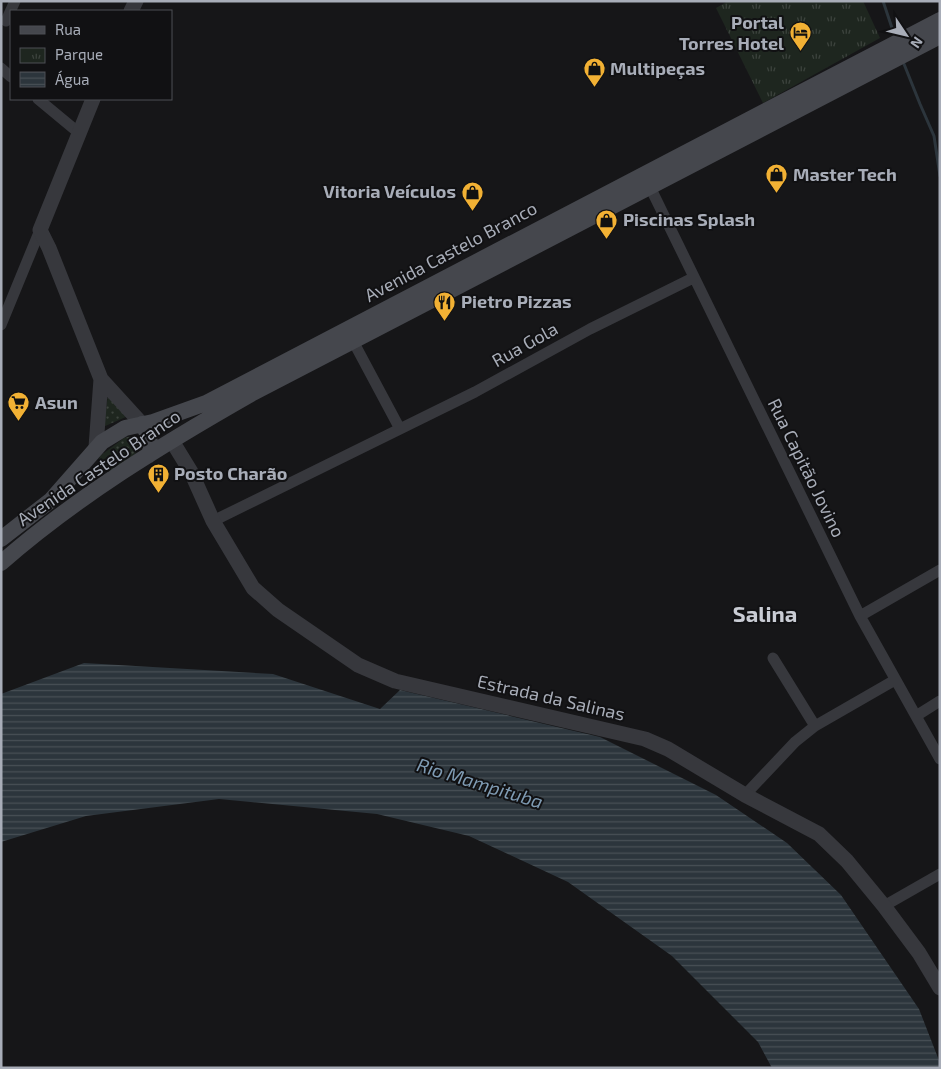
<svg xmlns="http://www.w3.org/2000/svg" width="941" height="1069" viewBox="0 0 941 1069" font-family="'Exo 2',sans-serif">
<style>
.grass{fill:url(#grass-dots)}
.park{fill:url(#park-tufts)}
.water{fill:url(#water-rules)}
.lines{fill:none;stroke-linecap:round;stroke-linejoin:round}
.stream{stroke:#2c353c;stroke-width:3}
.minor{stroke:#37383d;stroke-width:11}
.tertiary{stroke:#37383d;stroke-width:15}
.secondary{stroke:#45474d;stroke-width:16}
.labels{text-anchor:middle;stroke-width:4;stroke-linejoin:round;paint-order:stroke}
.poi-label{font-size:18px;font-weight:bold;fill:#a8adb8;stroke:#111113;text-anchor:start}
.street-label{font-size:18px;fill:#a8adb8;stroke:#111113}
.water-label{font-size:19px;font-style:italic;fill:#7f9bb3;stroke:#111113}
.district-label{font-size:22px;font-weight:bold;fill:#c9ccd4;stroke:#111113}
</style>
<defs>
<pattern id="grass-dots" width="8" height="8" patternUnits="userSpaceOnUse" patternTransform="scale(1.25)"><rect width="8" height="8" fill="#1e261f"/><path d="M2 2h.1M6 6h.1" fill="none" stroke="#3c433d" stroke-width="1.8" stroke-linecap="round"/></pattern>
<pattern id="park-tufts" width="24" height="20" patternUnits="userSpaceOnUse" patternTransform="scale(1.25)"><rect width="24" height="20" fill="#1e261f"/><path d="M3 7l-1-3M5 7V3M7 7l1-3M15 17l-1-3M17 17v-4M19 17l1-3" fill="none" stroke="#3c433d"/></pattern>
<pattern id="water-rules" width="6" height="5" patternUnits="userSpaceOnUse" patternTransform="scale(1.25)"><rect width="6" height="5" fill="#2c353c"/><path d="M0 2.5h6" fill="none" stroke="#485056"/></pattern>
</defs>
<rect width="100%" height="100%" fill="#161618"/>
<path class="grass" d="M 108,396 L 128,416 L 103,427 Z
M 132,436 C 158,446 118,466 109,472 L 102,470 L 98,464 L 100,456 L 124,438 Z"/>
<path class="park" d="M 728,1 L 863,1 L 880,38 L 763,103 L 716,8 Z"/>
<path class="water" d="M 84,663 L 273,674 L 380,709 L 400,690 L 600,737 L 716,795 L 787,843 L 841,895 L 919,1009 L 940,1063 L 940,1068 L 772,1068 L 758,1042 L 672,956 L 568,882 L 469,836 L 377,814 L 219,799 L 86,816 L 1,842 L 1,694 Z"/>
<g class="lines">
<path class="stream" d="M 883,1 L 894,34
M 904,64 L 920,104 L 934,136 L 940,176"/>
<path class="minor" d="M 6,21 L 15,1
M 1,68 L 11,77
M 38,99 L 79,133
M 650,187 L 860,616 L 940,759
M 1,325 L 40,230
M 353,341 L 400,429
M 213,521 L 475,392 L 590,329 L 693,278
M 860,616 L 940,570
M 773,658 L 815,726
M 916,716 L 940,701
M 745,795 L 795,742 L 815,726 L 895,680
M 884,906 L 940,874"/>
<path class="tertiary" d="M 131,11 L 136,1
M 93,99 L 40,230 L 49,248 L 101,379 L 142,424
M 172,441 L 191,472 L 213,521 L 253,588 L 278,610 L 358,665 L 395,681 L 645,739 L 668,749 L 745,795 L 819,834 L 847,861 L 884,906 L 919,953 L 940,988
M 96,447 L 101,379"/>
<path class="secondary" d="M 142,424 C 148,434 153,443 149,455
M 1,539 L 51,500 L 102,442 L 125,428 L 153,422 L 206,403 L 940,20
M 1,563 C 76,497 165,443 251,394 L 940,36"/>
</g>
<defs>
<symbol id="hotel-pin" viewBox="-11 -11 22 30"><path d="M0 17L-7.5 6A9.5 9.5 0 1 1 7.5 6Z" fill="#f2b134" stroke="#111113"/><path d="M-6-4.5h1.5V1H6V5H4.5V3h-9V5H-6ZM-4 0a1.8 1.8 0 1 1 3.6 0ZM.5 0V-2.5h3Q6-2.5 6 0Z" fill="#111"/></symbol>
<symbol id="shop-pin" viewBox="-11 -11 22 30"><path d="M0 17L-7.5 6A9.5 9.5 0 1 1 7.5 6Z" fill="#f2b134" stroke="#111113"/><path d="M-5-2.5h2.3a2.7 3.5 0 0 1 5.4 0H5L5.5 6h-11ZM-1.5-2.5h3a1.5 2.3 0 0 0-3 0Z" fill="#111"/></symbol>
<symbol id="restaurant-pin" viewBox="-11 -11 22 30"><path d="M0 17L-7.5 6A9.5 9.5 0 1 1 7.5 6Z" fill="#f2b134" stroke="#111113"/><path d="M-5-6h1v4h1v-4h1v4h1v-4h1v5L-1.5 .5V6h-2V.5L-5-1ZM5-6V6H3V1.5H1.5Q1.5-4 5-6Z" fill="#111"/></symbol>
<symbol id="supermarket-pin" viewBox="-11 -11 22 30"><path d="M0 17L-7.5 6A9.5 9.5 0 1 1 7.5 6Z" fill="#f2b134" stroke="#111113"/><path d="M-6-5.5h2.5l.6 2H6L4.5 2H-2.5L-4.4-4H-6ZM-1.5 3.2a1.3 1.3 0 1 0 .1 0ZM3 3.2a1.3 1.3 0 1 0 .1 0Z" fill="#111"/></symbol>
<symbol id="building-pin" viewBox="-11 -11 22 30"><path d="M0 17L-7.5 6A9.5 9.5 0 1 1 7.5 6Z" fill="#f2b134" stroke="#111113"/><path d="M-4-6H4V6H1V3H-1V6H-4ZM-2.5-4.3h1.7v1.8h-1.7ZM.8-4.3h1.7v1.8H.8ZM-2.5-1h1.7V.8h-1.7ZM.8-1h1.7V.8H.8Z" fill="#111"/></symbol>
</defs>
<g fill-rule="evenodd">
<use href="#hotel-pin" x="788" y="20" width="25" height="34"/>
<use href="#shop-pin" x="582" y="56" width="25" height="34"/>
<use href="#shop-pin" x="764" y="162" width="25" height="34"/>
<use href="#shop-pin" x="460" y="180" width="25" height="34"/>
<use href="#shop-pin" x="594" y="208" width="25" height="34"/>
<use href="#restaurant-pin" x="432" y="290" width="25" height="34"/>
<use href="#supermarket-pin" x="6" y="390" width="25" height="34"/>
<use href="#building-pin" x="146" y="462" width="25" height="34"/>
</g>
<g class="labels">
<g class="poi-label">
<text x="784" y="29" text-anchor="end">Portal<tspan x="784" dy="21">Torres Hotel</tspan></text>
<text x="610" y="75">Multipeças</text>
<text x="793" y="181">Master Tech</text>
<text x="456" y="198" text-anchor="end">Vitoria Veículos</text>
<text x="623" y="226">Piscinas Splash</text>
<text x="461" y="308">Pietro Pizzas</text>
<text x="35" y="409">Asun</text>
<text x="174" y="480">Posto Charão</text>
</g>
<g class="street-label">
<text transform="translate(451 252) rotate(-28)" y="6">Avenida Castelo Branco</text>
<text transform="translate(525 345) rotate(-29)" y="6">Rua Gola</text>
<text transform="translate(99 468) rotate(-34)" y="6">Avenida Castelo Branco</text>
<text transform="translate(806 468) rotate(64)" y="6">Rua Capitão Jovino</text>
<text transform="translate(551 698) rotate(13)" y="6">Estrada da Salinas</text>
</g>
<g class="water-label">
<text transform="translate(480 783) rotate(17)" y="7">Rio Mampituba</text>
</g>
<g class="district-label">
<text x="765" y="622">Salina</text>
</g>
</g>
<rect width="941" height="1069" fill="none" stroke="#a8adb8" stroke-width="5"/>
<rect x="10" y="10" width="162" height="90" fill="#111113" stroke="#4d4f55"/>
<rect x="20" y="26" width="25" height="8" fill="#45474d" stroke="#4d4f55"/>
<text x="55" y="35" font-size="15" fill="#a8adb8">Rua</text>
<rect x="20" y="48" width="25" height="15" fill="url(#park-tufts)" stroke="#4d4f55"/>
<text x="55" y="60" font-size="15" fill="#a8adb8">Parque</text>
<rect x="20" y="72" width="25" height="15" fill="url(#water-rules)" stroke="#4d4f55"/>
<text x="55" y="85" font-size="15" fill="#a8adb8">Água</text>
<g transform="translate(906 35) rotate(125)" stroke="#111113" stroke-width="4" paint-order="stroke">
<path d="M0-4L9 19L0 12L-9 19Z" fill="#a8adb8"/>
<text y="-8" font-size="14" font-weight="bold" text-anchor="middle" fill="#a8adb8">N</text>
</g>
</svg>
